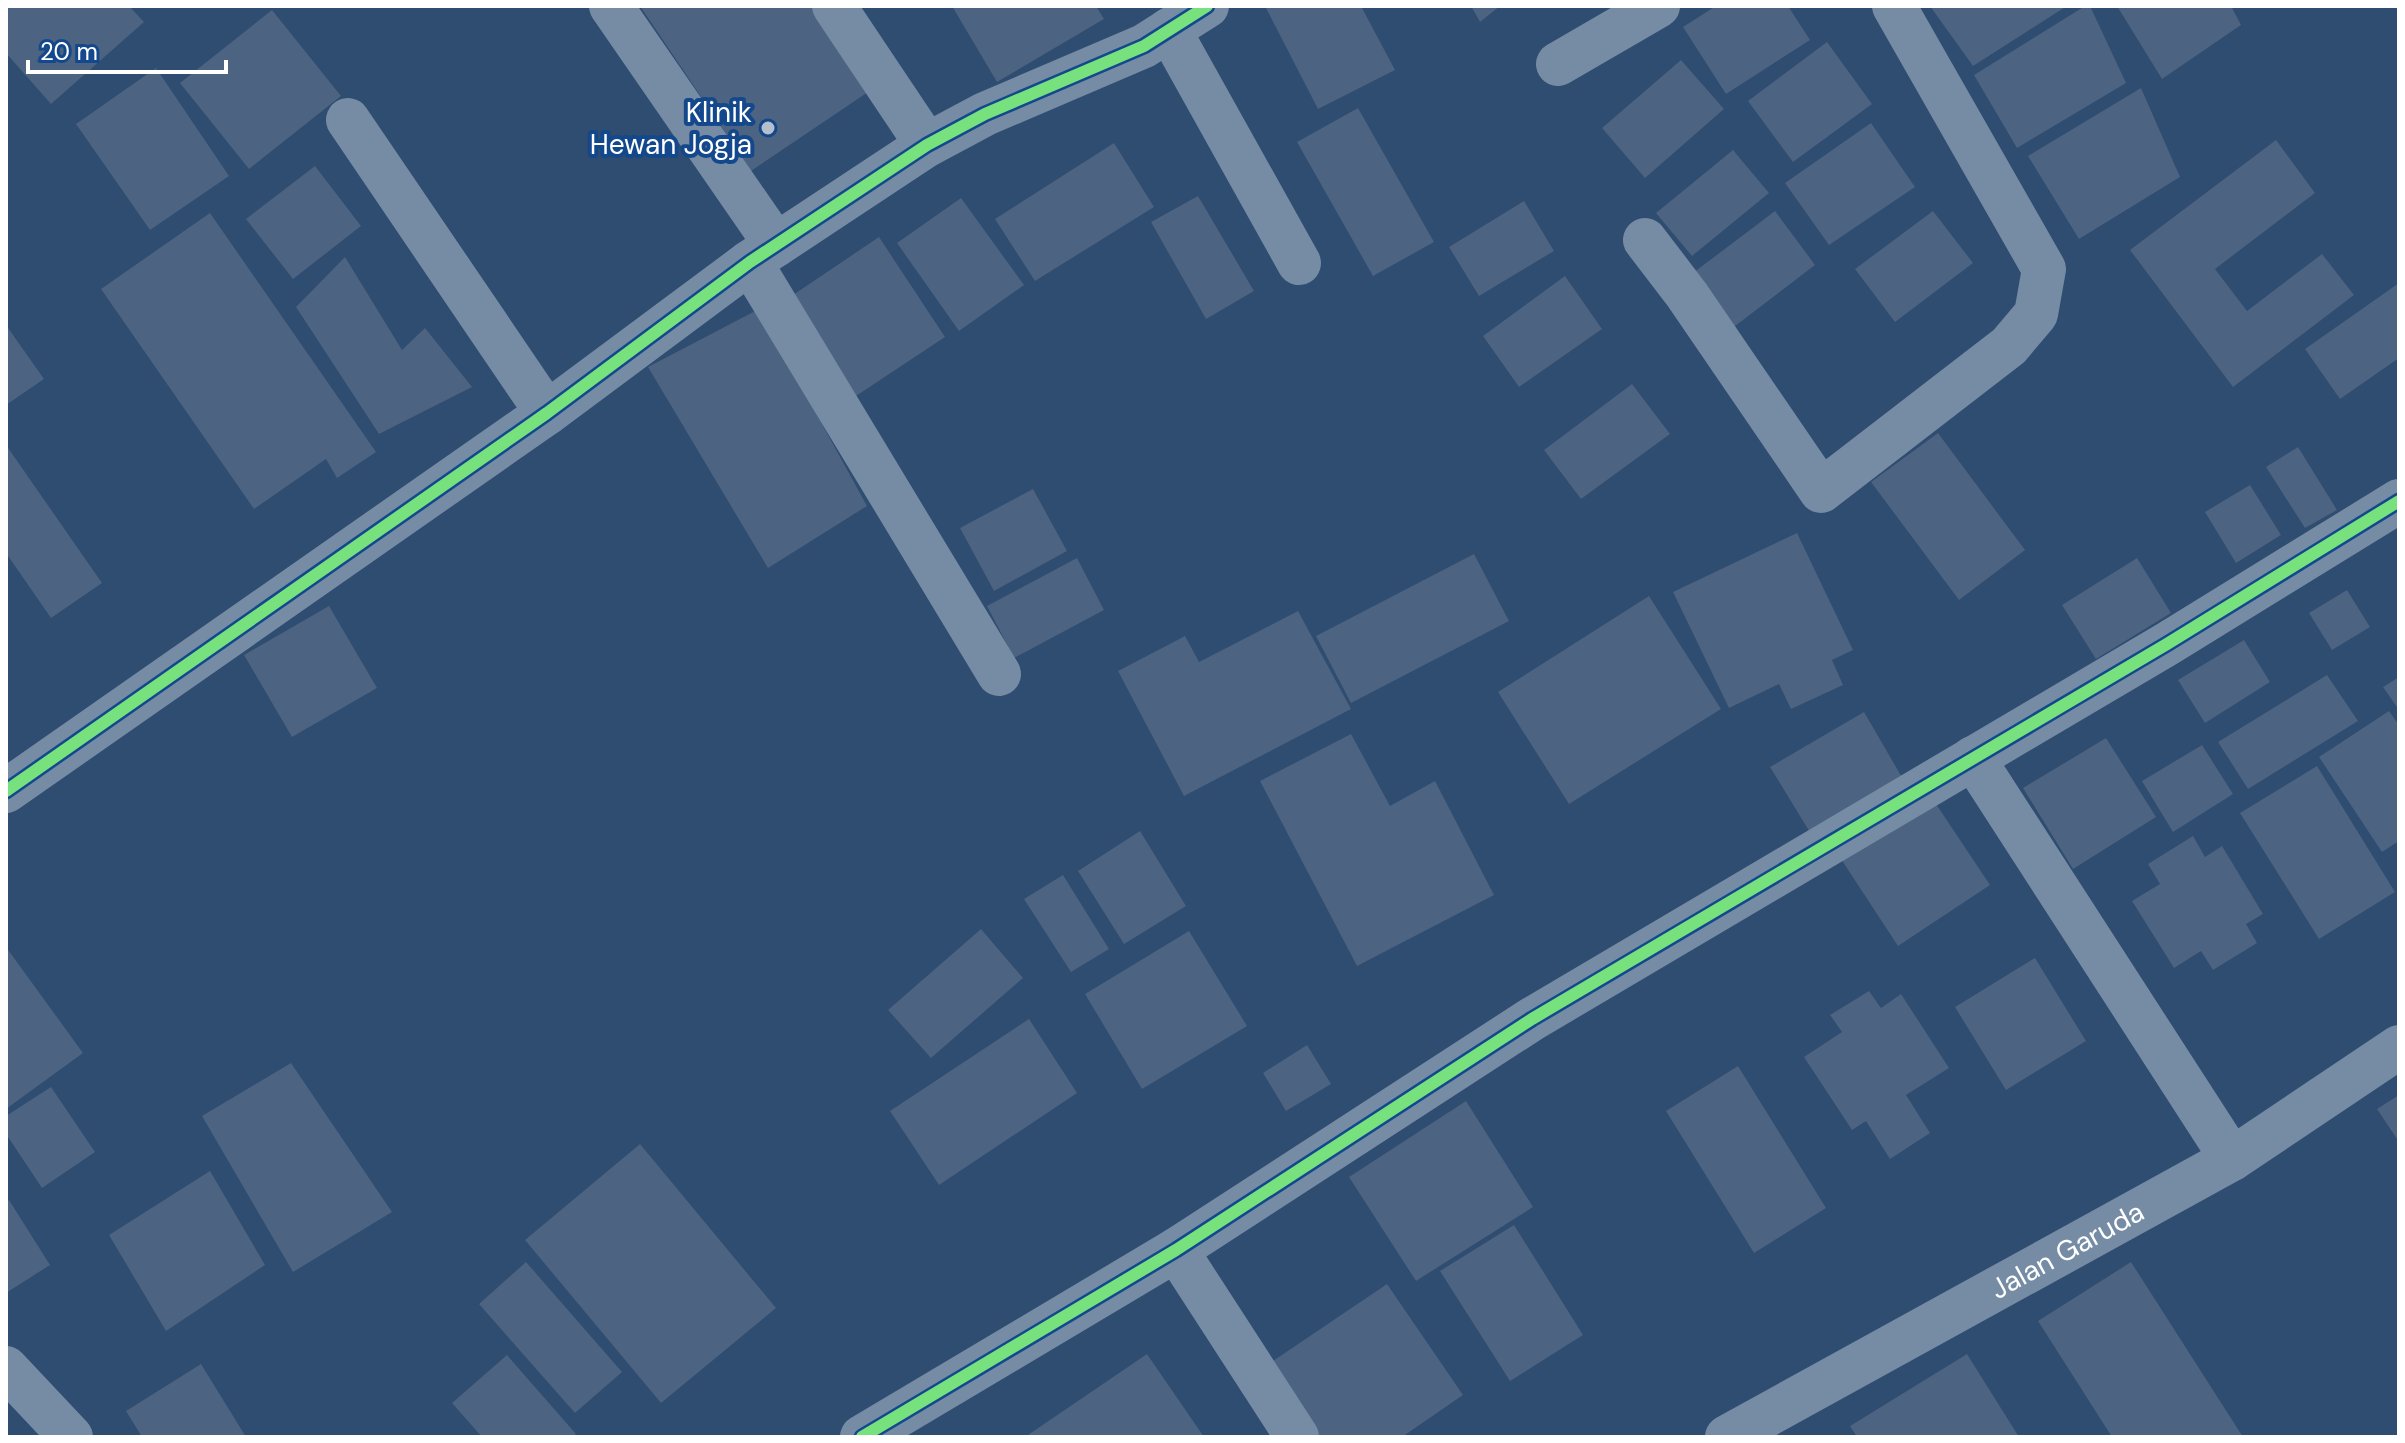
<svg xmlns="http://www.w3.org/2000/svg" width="2405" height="1443" viewBox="0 0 2405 1443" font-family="'DM Sans',sans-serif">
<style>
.building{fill:#4c6381}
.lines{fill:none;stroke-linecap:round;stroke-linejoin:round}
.street{stroke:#768ca5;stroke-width:44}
.cycleway-casing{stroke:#14488c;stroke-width:17}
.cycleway{stroke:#77e17e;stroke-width:12}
.poi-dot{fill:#b6c0cd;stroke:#14488c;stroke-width:3}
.labels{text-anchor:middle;stroke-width:8;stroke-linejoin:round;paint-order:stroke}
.poi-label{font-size:28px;fill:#fff;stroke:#14488c;text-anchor:end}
.street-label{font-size:28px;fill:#fff;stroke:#14488c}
</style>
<rect width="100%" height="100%" fill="#2f4c71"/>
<path class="building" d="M 6,6 L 129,6 L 144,22 L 51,104 L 6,53 Z
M 640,6 L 823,6 L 877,86 L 751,171 Z
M 952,6 L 1096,6 L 1104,19 L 997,82 Z
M 1265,6 L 1361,6 L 1395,70 L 1318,109 Z
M 1471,6 L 1500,6 L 1480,22 Z
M 1716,6 L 1788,6 L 1810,40 L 1726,94 L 1683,27 Z
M 1930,6 L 2067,6 L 1973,66 Z
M 2085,6 L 2090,6 L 2126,83 L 2017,148 L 1974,75 Z
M 2117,6 L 2231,6 L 2241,25 L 2162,79 Z
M 272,10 L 341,96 L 249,169 L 180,83 Z
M 1827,42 L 1872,104 L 1793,162 L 1748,101 Z
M 1681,60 L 1724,109 L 1645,178 L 1602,128 Z
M 156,68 L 229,176 L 150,230 L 76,124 Z
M 2141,88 L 2180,177 L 2079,239 L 2028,156 Z
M 1358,108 L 1434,242 L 1373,276 L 1297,142 Z
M 1871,123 L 1915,187 L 1829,245 L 1785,183 Z
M 2276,140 L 2315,193 L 2215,269 L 2247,311 L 2322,254 L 2354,295 L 2233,387 L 2130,250 Z
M 1114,143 L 1154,207 L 1035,281 L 995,219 Z
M 1733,150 L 1769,193 L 1692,256 L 1656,213 Z
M 315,166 L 361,226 L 293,279 L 246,219 Z
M 1198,196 L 1254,291 L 1206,319 L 1151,222 Z
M 961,198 L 1024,285 L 959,331 L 897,243 Z
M 1524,201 L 1554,251 L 1479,296 L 1449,247 Z
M 1775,211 L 1815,265 L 1726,333 L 1685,279 Z
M 1933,211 L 1973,263 L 1895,322 L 1855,269 Z
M 210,213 L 376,452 L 337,478 L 326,459 L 254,509 L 101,289 Z
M 879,237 L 945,337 L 856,396 L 790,297 Z
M 345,257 L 402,350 L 425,328 L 472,387 L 379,434 L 296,307 Z
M 1565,276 L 1602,329 L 1519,387 L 1483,336 Z
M 2399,283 L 2399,358 L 2340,399 L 2305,349 Z
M 759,309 L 867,506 L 768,568 L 648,367 Z
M 6,325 L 44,379 L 6,405 Z
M 1632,384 L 1670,434 L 1581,499 L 1544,450 Z
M 1938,433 L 2025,550 L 1959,600 L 1871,482 Z
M 6,445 L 102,583 L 51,618 L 6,553 Z
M 2298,447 L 2337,510 L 2305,528 L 2266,467 Z
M 2250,485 L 2281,535 L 2236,563 L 2205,512 Z
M 1033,489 L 1067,551 L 994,591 L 960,528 Z
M 1797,533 L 1853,650 L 1832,660 L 1843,685 L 1791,709 L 1779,684 L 1729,708 L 1673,592 Z
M 1474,554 L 1509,621 L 1351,703 L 1316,636 Z
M 1077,558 L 1104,610 L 1014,658 L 987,606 Z
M 2137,558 L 2171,613 L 2096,659 L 2062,605 Z
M 2347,590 L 2370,627 L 2332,650 L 2309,613 Z
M 1649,596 L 1721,709 L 1569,804 L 1498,692 Z
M 329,606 L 377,688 L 292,737 L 244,655 Z
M 1298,611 L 1351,709 L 1184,796 L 1118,671 L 1185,636 L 1199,662 Z
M 2244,640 L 2270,682 L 2205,723 L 2178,680 Z
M 2327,675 L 2358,721 L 2248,789 L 2218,742 Z
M 2399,677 L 2399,710 L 2383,687 Z
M 2389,711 L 2399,725 L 2399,841 L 2382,852 L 2319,757 Z
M 1864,712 L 1903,779 L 1811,834 L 1770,767 Z
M 1351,734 L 1390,806 L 1435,781 L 1494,895 L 1357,966 L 1260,781 Z
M 2106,738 L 2156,817 L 2073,869 L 2023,788 Z
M 2202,745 L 2233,794 L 2173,832 L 2142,781 Z
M 2317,766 L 2395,892 L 2319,939 L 2240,813 Z
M 1930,795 L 1990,885 L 1898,946 L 1839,856 Z
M 1140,831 L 1186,906 L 1124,944 L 1078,871 Z
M 2193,836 L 2205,857 L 2222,846 L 2263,914 L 2246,924 L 2257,943 L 2213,970 L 2201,951 L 2174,968 L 2132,901 L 2160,884 L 2148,864 Z
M 1063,875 L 1109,949 L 1071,972 L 1024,899 Z
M 981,929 L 1023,978 L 931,1058 L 888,1010 Z
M 1189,931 L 1247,1026 L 1142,1089 L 1085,994 Z
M 6,947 L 83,1053 L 6,1109 Z
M 2035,958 L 2086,1041 L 2006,1090 L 1955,1007 Z
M 1869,991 L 1881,1008 L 1901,994 L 1949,1068 L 1906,1095 L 1930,1133 L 1890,1159 L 1866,1121 L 1852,1130 L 1804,1057 L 1842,1032 L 1830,1015 Z
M 1029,1019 L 1077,1093 L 939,1185 L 890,1111 Z
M 1307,1045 L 1331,1084 L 1286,1111 L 1263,1073 Z
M 291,1063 L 392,1212 L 293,1272 L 202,1116 Z
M 1738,1066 L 1826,1208 L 1754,1253 L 1666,1111 Z
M 51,1087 L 95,1152 L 42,1188 L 6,1134 L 6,1116 Z
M 2399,1095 L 2399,1142 L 2377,1109 Z
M 1466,1101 L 1533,1207 L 1416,1281 L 1349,1177 Z
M 640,1144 L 776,1308 L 661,1403 L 525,1240 Z
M 210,1171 L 265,1265 L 166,1331 L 109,1235 Z
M 9,1200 L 50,1265 L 6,1293 L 6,1202 Z
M 1514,1225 L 1583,1335 L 1510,1381 L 1440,1271 Z
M 526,1262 L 622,1372 L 575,1413 L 479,1304 Z
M 2131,1262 L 2243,1437 L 2112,1437 L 2038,1321 Z
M 1387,1284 L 1463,1395 L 1402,1437 L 1316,1437 L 1267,1365 Z
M 1147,1354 L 1204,1437 L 1025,1437 Z
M 1967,1354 L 2019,1437 L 1857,1437 L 1850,1426 Z
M 507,1355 L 576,1434 L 572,1437 L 482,1437 L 452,1403 Z
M 201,1364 L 246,1437 L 142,1437 L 126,1411 Z"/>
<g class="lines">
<g class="street">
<path d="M 611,6 L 776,245"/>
<path d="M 834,6 L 927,145"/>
<path d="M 1169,30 L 1299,263"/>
<path d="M 1558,64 L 1658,6"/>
<path d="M 348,120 L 547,413"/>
<path d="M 1645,240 L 1687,295 L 1821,491 L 2009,346 L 2036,314 L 2044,269 L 1894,6"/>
<path d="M 750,262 L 999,674"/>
<path d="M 1973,758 L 2232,1159"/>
<path d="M 6,791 L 547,413 L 750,262 L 927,145 L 985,114 L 1144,46 L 1207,6"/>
<path d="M 1176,1250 L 1297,1437"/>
<path d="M 6,1368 L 71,1437"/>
<path d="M 862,1437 L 1176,1250 L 1532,1019 L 2167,644 L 2399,501"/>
<path id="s1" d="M 1727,1437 L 2232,1159 L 2399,1047"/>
</g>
<defs>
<path id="cycleway" d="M 6,791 L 547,413 L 750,262 L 927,145 L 985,114 L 1144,46 L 1207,6
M 862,1437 L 1176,1250 L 1532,1019 L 2167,644 L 2399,501"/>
</defs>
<use href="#cycleway" class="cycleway-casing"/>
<use href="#cycleway" class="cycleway"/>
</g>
<circle class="poi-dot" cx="768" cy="128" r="8"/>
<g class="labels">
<g class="poi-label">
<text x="752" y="122">Klinik<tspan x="752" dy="32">Hewan Jogja</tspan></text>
</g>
<g class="street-label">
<text dy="10" stroke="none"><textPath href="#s1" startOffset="388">Jalan Garuda</textPath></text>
</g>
</g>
<rect width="2405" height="1443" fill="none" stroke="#ffffff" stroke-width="16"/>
<path d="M28 60v12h198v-12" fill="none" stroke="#ffffff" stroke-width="4"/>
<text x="40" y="60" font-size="24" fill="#ffffff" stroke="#14488c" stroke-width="6" paint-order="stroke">20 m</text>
</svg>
